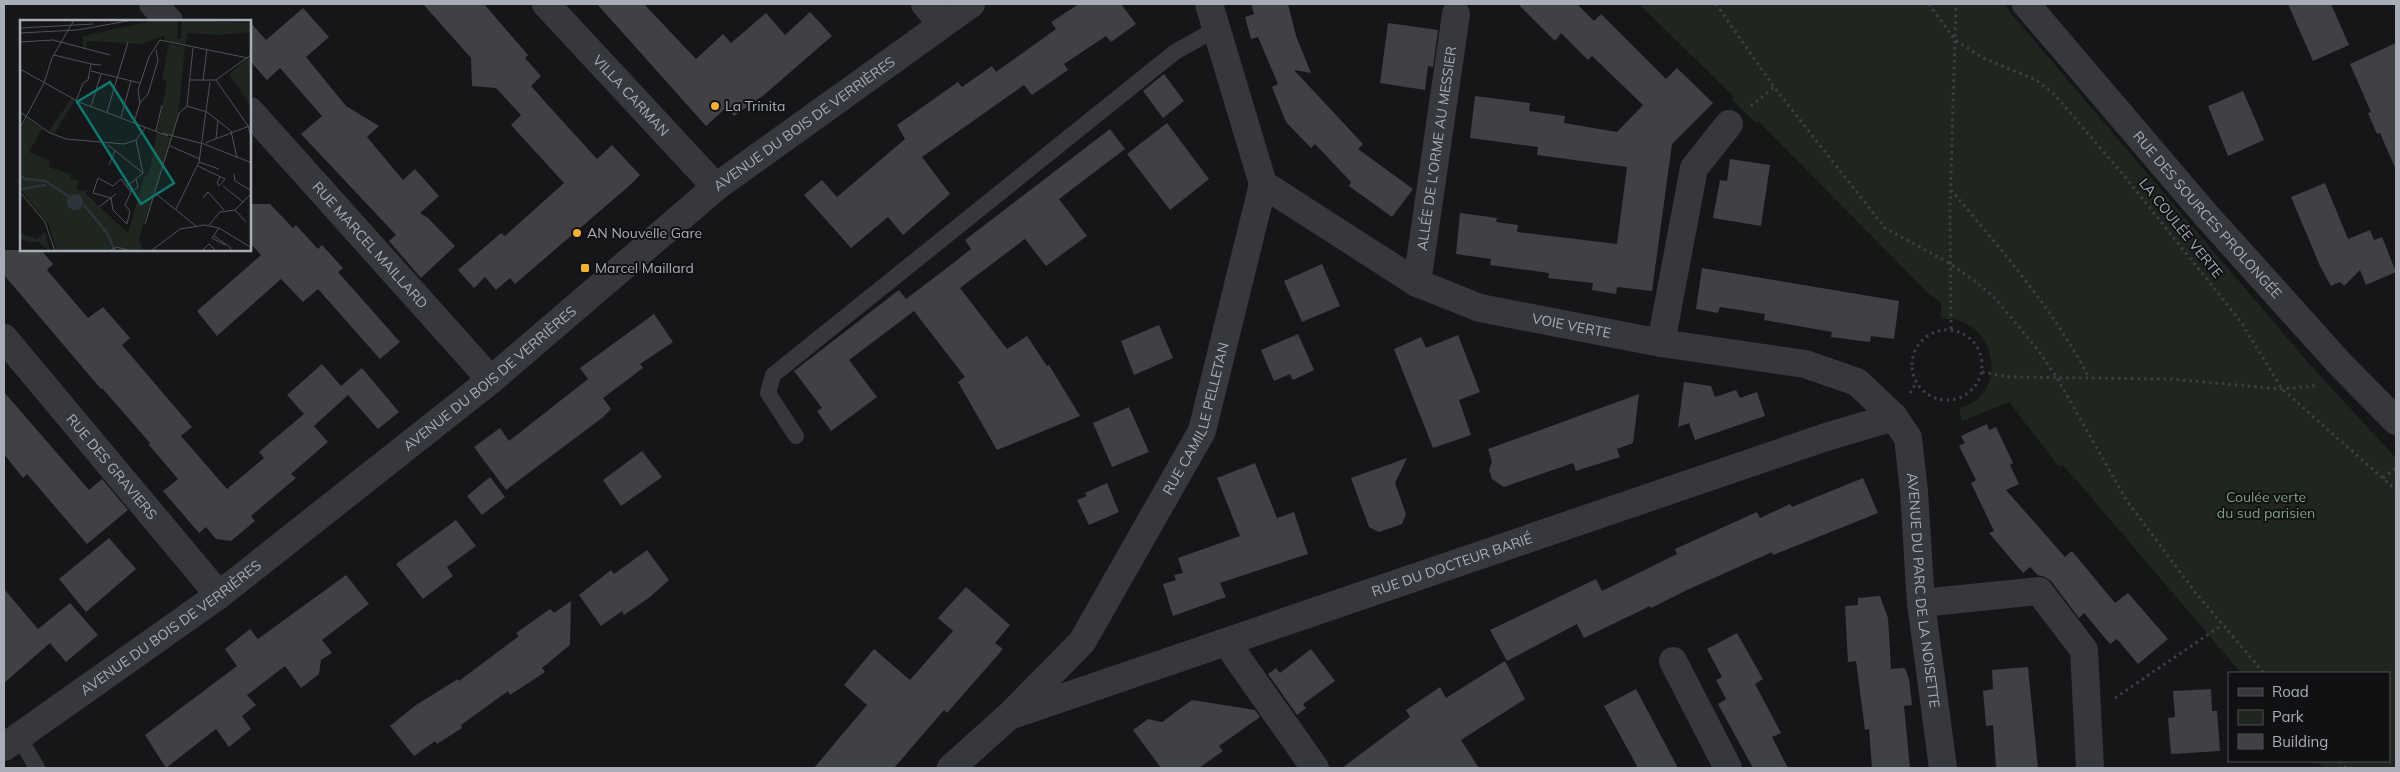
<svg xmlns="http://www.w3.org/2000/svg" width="2400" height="772" viewBox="0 0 2400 772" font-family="Mulish,sans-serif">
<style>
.green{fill:#1e261f}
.building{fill:#404145}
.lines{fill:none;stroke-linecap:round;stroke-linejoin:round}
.path{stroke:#3d3f44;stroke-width:3;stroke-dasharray:2.5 4;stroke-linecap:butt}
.service{stroke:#37383d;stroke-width:16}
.minor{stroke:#37383d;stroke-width:28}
.poi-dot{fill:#f2b134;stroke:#111113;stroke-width:2}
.labels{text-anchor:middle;stroke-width:4;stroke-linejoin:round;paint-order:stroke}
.street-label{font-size:14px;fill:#a8adb8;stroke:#111113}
.poi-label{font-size:14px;fill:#a8adb8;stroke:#111113;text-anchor:start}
.park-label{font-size:14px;fill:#7fa381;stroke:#111113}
.inset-river{fill:none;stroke:#2c353c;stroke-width:2.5}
.inset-road{fill:none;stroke:#505258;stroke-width:1}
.view{fill:#0f766e;fill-opacity:0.15;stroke:#0f766e;stroke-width:2.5}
.inset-edge{fill:none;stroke:#a8adb8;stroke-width:2.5}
</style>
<rect width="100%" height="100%" fill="#161618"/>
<path class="green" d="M 1639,4 L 2003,4 L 2312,367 L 2396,458 L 2396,768 L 2323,768 L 2317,761 L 2389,761 L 2389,673 L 2241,673 L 2079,483 L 2062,465 L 2059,467 L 2009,402 L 1962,421 L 1959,408 C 2011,397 1997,314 1941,319 L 1941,302 L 1929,294 L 1758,121 L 1756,123 L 1731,99 L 1733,96 Z"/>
<path class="building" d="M 423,4 L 484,4 L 528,55 L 525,58 L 541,76 L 531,86 L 556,114 L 597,159 L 612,145 L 640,175 L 629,186 L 515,284 L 510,278 L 496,290 L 485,277 L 474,288 L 458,270 L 501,233 L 505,236 L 564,183 L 511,125 L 521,115 L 496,88 L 472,86 L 471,58 Z
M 597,4 L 644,4 L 696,59 L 723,34 L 731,43 L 766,13 L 785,35 L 810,12 L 832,36 L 764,95 L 734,116 L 727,107 L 706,126 Z
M 1079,4 L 1121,4 L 1136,24 L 1111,42 L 1106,36 L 1064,64 L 1068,70 L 1032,95 L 1024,85 L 922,157 L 950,194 L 903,235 L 888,217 L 851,248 L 804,195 L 822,180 L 837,197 L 905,139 L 897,125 L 958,82 L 962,87 L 992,66 L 996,72 L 1056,29 L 1051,22 Z
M 1251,4 L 1288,4 L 1296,36 L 1311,73 L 1294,70 L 1363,144 L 1358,149 L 1413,189 L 1392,217 L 1349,186 L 1351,182 L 1315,144 L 1311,148 L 1286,122 L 1272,87 L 1278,84 L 1258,37 L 1251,39 L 1245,17 L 1254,14 Z
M 1518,4 L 1577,4 L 1594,21 L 1601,14 L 1666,79 L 1677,68 L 1713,103 L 1672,144 L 1652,291 L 1617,287 L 1616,294 L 1592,290 L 1593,283 L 1548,278 L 1549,273 L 1490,265 L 1491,259 L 1456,254 L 1460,213 L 1497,218 L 1496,222 L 1518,225 L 1517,232 L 1617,244 L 1627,167 L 1537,155 L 1538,147 L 1470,138 L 1475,96 L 1530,103 L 1529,111 L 1565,116 L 1564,123 L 1617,132 L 1643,105 L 1592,56 L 1588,60 L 1561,33 L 1555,41 Z
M 2288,4 L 2331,4 L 2349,45 L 2313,61 Z
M 303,8 L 329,37 L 306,57 L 346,106 L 379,126 L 367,137 L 403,180 L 415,169 L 439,196 L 420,213 L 428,218 L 455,246 L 421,278 L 389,241 L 396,235 L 301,134 L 322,116 L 280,68 L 267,80 L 250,61 L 250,22 L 266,40 Z
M 1388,23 L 1438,30 L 1433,67 L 1428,66 L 1425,90 L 1380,83 Z
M 2396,43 L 2396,170 L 2380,133 L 2377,134 L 2368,113 L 2371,112 L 2350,64 Z
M 1164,74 L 1184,101 L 1163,118 L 1143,91 Z
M 2243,91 L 2264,140 L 2228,156 L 2208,106 Z
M 1167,123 L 1209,179 L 1170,210 L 1127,154 Z
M 1110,129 L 1125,149 L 1059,199 L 1087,236 L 1046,266 L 1025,239 L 960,288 L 1007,349 L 1027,336 L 1047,366 L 1049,365 L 1080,416 L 997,450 L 958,382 L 965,377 L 914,311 L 849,360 L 877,397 L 831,431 L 817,411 L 822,408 L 794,371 L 899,290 L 906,299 L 952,264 L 971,249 L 965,240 Z
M 1730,159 L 1770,165 L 1761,226 L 1713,218 L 1720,180 L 1727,181 Z
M 2325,183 L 2348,239 L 2370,230 L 2374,240 L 2382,237 L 2396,272 L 2366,285 L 2360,270 L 2344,286 L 2340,282 L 2331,286 L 2320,266 L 2291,197 Z
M 250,204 L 270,204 L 293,228 L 296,225 L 318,249 L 322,245 L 343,268 L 338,272 L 400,342 L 380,359 L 318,289 L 303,302 L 281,279 L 217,336 L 197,311 L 261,255 L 250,243 Z
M 4,250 L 41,250 L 53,264 L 47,270 L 88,318 L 103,307 L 130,338 L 122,345 L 192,427 L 181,436 L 227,489 L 264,458 L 259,452 L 304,414 L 287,395 L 322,364 L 341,386 L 362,368 L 399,412 L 378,429 L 348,395 L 314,426 L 328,442 L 291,474 L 296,478 L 251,516 L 255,521 L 231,541 L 216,539 L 206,527 L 199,533 L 163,491 L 178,479 L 149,445 L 150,443 L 102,388 L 101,389 L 4,275 Z
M 1322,264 L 1340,306 L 1302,322 L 1284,281 Z
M 1702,268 L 1899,301 L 1894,339 L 1871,336 L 1870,342 L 1831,337 L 1832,332 L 1764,320 L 1765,314 L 1720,307 L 1718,313 L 1696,309 Z
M 654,314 L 673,342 L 640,364 L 643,368 L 603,398 L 611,409 L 602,418 L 506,490 L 474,447 L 500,428 L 509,441 L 588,379 L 580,368 Z
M 1159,325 L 1173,358 L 1134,375 L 1121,341 Z
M 1298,334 L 1314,370 L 1293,380 L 1290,374 L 1274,381 L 1261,350 Z
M 1458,335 L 1480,392 L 1459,400 L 1471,435 L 1433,448 L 1394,349 L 1421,337 L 1426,348 Z
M 1684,382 L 1711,386 L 1715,397 L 1736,390 L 1740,398 L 1757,392 L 1765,416 L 1695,440 L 1689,423 L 1678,427 Z
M 4,392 L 89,490 L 102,479 L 128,510 L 87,544 L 27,474 L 23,478 L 4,454 Z
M 1639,394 L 1633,443 L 1617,449 L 1620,457 L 1576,471 L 1573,463 L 1504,487 L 1492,479 L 1489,470 L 1492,462 L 1488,449 Z
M 1129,407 L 1149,452 L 1112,467 L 1093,423 Z
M 1987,424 L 1989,430 L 1996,427 L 2013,463 L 2010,465 L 2019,484 L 2006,490 L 2065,557 L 2072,551 L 2115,603 L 2128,593 L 2168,639 L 2138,664 L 2117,639 L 2110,644 L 2084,613 L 2079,618 L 2051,581 L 2045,577 L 2038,575 L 2030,567 L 2023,573 L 1989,533 L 1994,531 L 1971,483 L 1976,480 L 1959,446 L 1965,443 L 1961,436 Z
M 642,451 L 662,477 L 621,506 L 603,480 Z
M 1407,458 L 1395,483 L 1406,514 L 1402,524 L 1379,532 L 1369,527 L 1351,478 Z
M 1255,463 L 1277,518 L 1294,512 L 1308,554 L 1220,583 L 1226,597 L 1173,616 L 1163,584 L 1176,580 L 1174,575 L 1183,573 L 1178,558 L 1240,536 L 1217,478 Z
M 490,477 L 505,497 L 482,515 L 467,496 Z
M 1863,478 L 1878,513 L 1773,555 L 1772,552 L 1687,590 L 1651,608 L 1650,606 L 1584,638 L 1577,624 L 1507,661 L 1490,630 L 1596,579 L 1602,591 L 1677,554 L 1675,549 L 1757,512 L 1760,518 L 1790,504 L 1792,507 Z
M 1107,483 L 1119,512 L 1089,525 L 1077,500 L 1087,496 L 1085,493 Z
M 456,520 L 476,546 L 447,567 L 453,576 L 423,599 L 396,564 Z
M 109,538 L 136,569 L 86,612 L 59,579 Z
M 647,550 L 669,580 L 650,597 L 624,615 L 622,611 L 601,626 L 579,595 L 611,570 L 614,574 Z
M 346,575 L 369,604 L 322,640 L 332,653 L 321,660 L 319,674 L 301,688 L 285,666 L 247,695 L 256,705 L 242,716 L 251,729 L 229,747 L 216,729 L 166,768 L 145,735 L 237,666 L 225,649 L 250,629 L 258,639 Z
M 966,587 L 1010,625 L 995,643 L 1003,649 L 947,713 L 944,710 L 894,768 L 814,768 L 867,705 L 844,685 L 874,649 L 910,680 L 953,631 L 938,618 Z
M 4,589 L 38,629 L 70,603 L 98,635 L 66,662 L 42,634 L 50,643 L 4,683 Z
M 1880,596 L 1888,618 L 1891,669 L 1905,668 L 1909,679 L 1912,705 L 1904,706 L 1910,768 L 1872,768 L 1869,729 L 1865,730 L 1856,661 L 1848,662 L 1845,606 L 1858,605 L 1858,598 Z
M 571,601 L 570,645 L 542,668 L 545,672 L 510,695 L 508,691 L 461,725 L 462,728 L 437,744 L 435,741 L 414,756 L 390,726 L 416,705 L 458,679 L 459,681 L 519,636 L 516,633 L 550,609 L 554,613 Z
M 1737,633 L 1763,679 L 1755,684 L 1781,733 L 1772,737 L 1788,768 L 1753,768 L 1718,704 L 1726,699 L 1716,680 L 1722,677 L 1707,649 Z
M 1311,649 L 1335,681 L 1303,704 L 1306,708 L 1297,715 L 1268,674 L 1276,668 L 1280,673 Z
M 1505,661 L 1525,699 L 1461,740 L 1479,768 L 1342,768 L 1410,717 L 1406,710 L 1440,687 L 1446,698 Z
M 2028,667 L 2038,768 L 1996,768 L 1993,725 L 1986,726 L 1983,691 L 1993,689 L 1992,670 Z
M 1636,689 L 1678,768 L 1638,768 L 1604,706 Z
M 2211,689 L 2212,711 L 2217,711 L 2220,751 L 2171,754 L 2168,718 L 2175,717 L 2173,691 Z
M 1192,700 L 1255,710 L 1260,717 L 1219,746 L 1223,751 L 1199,768 L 1161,768 L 1133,730 L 1148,719 L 1162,722 Z"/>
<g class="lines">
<path class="path" d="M 1716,4 L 1774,87 L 1885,228 L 1949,263 L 1973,280 L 1993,296 L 2038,350 L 2057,378 L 2127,501 L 2195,592 L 2264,673
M 1929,4 L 1955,40 L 1983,58 L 2036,80 L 2054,94 L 2121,172 L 2241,322 L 2282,389 L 2396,490
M 1751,106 L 1774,87
M 1951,190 C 1999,247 2056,312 2089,378
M 1951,329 L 1950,210 L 1956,4
M1912 365a35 35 0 1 1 70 0a35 35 0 1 1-70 0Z
M 1982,372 L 2009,377 L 2170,379 L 2282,389 L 2313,386 L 2318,382
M 1910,393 L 1916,383
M 2383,478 L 2396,468
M 2115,698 L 2222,625
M 2340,761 L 2346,768"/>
<path class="service" d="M 796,436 L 768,393 L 773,375 L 1175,52 L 1216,29
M 19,737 L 37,768"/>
<g class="minor">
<path d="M 153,4 L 169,21"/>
<path id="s1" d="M 546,4 L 716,187"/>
<path d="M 925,4 L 942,24"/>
<path id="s2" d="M 2026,4 L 2205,214 L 2340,364 L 2396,421"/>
<path id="s3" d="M 250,111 L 491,380"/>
<path id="s4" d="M 1263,184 L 1417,283 L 1480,308 L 1661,343 L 1805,364 L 1857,382 L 1894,417 L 1908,438 L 1914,491 L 1921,603 L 1943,768"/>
<path id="s5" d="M 1417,283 L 1456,14"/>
<path id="s6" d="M 4,338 L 219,595"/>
<path d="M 1661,343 L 1694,168 L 1729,124"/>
<path d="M 1921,603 L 2039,591 L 2084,650 L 2090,768"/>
<path d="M 1226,642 L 1315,768"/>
<path d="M 1673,661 L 1728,768"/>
<path id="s7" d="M 1009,716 L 1826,437 L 1894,417"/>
<path id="s8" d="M 4,747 L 219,595 L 491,380 L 716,187 L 971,4"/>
<path id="s9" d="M 951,768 L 1009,716 L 1082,642 L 1202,431 L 1263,184 L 1209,4"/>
</g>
</g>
<g class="poi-dot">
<circle cx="715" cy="106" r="5"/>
<circle cx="577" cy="233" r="5"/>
<rect x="580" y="263" width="10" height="10" rx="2.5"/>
</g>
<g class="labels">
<g class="street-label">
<text dy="5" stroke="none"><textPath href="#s1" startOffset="125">VILLA CARMAN</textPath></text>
<text dy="5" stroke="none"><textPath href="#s8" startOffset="1015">AVENUE DU BOIS DE VERRIÈRES</textPath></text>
<text dy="5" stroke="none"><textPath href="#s5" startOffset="136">ALLÉE DE L'ORME AU MESSIER</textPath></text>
<text dy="5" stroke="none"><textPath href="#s2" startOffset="278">RUE DES SOURCES PROLONGÉE</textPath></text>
<text transform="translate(2181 228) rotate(51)" y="5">LA COULÉE VERTE</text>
<text dy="5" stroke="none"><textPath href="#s3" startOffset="180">RUE MARCEL MAILLARD</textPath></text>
<text dy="5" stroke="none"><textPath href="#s4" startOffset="344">VOIE VERTE</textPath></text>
<text dy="5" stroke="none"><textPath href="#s8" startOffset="610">AVENUE DU BOIS DE VERRIÈRES</textPath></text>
<text dy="5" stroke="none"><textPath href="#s9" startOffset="434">RUE CAMILLE PELLETAN</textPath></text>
<text dy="5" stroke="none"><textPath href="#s6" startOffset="168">RUE DES GRAVIERS</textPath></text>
<text dy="5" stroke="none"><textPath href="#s7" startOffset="468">RUE DU DOCTEUR BARIÉ</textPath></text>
<text dy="5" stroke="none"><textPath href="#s4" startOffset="865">AVENUE DU PARC DE LA NOISETTE</textPath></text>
<text dy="5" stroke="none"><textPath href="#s8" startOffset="205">AVENUE DU BOIS DE VERRIÈRES</textPath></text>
</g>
<g class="poi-label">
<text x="725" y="111">La Trinita</text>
<text x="587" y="238">AN Nouvelle Gare</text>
<text x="595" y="273">Marcel Maillard</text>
</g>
<g class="park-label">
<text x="2266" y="502">Coulée verte<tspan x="2266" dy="16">du sud parisien</tspan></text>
</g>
</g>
<g transform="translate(20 20)">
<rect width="231" height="231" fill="#161618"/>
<path d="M 136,0 L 158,0 L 157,19 L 161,18 L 162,0 L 231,3 L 231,12 L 201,15 L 168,13 L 165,25 L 145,20 L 143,16 L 122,24 L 71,21 L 67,21 L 66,29 L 63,29 L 63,16 ZM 149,23 L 165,27 L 160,79 L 155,110 L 150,116 L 138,110 L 147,61 L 142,60 ZM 231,36 L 231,87 L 209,54 ZM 51,79 L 55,80 L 34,114 L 29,111 ZM 7,98 L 22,109 L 9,132 L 30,141 L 28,147 L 52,154 L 50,158 L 59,161 L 56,168 L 63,171 L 67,169 L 66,174 L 108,213 L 124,156 L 129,154 L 137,112 L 152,118 L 119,218 L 123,231 L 93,231 L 101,227 L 94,226 L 86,231 L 37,231 L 29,205 L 0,169 L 0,111 ZM 25,212 L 30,231 L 18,222 L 7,222 L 0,218 L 0,213 L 17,219 Z" fill="#1e261f"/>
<path d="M47 182a8 8 0 1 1 16 0a8 8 0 1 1-16 0Z" fill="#2c353c"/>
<path class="inset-river" d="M 0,155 L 5,159 L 25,161 L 51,178M 1,169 L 26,165M 63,184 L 87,213 L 95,231"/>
<path class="inset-road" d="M 0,8 L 73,4M 0,13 L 57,10 L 113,0M 0,22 L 33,20 L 90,35M 136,30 L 138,40 L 128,74 L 120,83 L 118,70 L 129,37 L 140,20 L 228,38M 34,35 L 71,44M 0,49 L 59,82 L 148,116M 71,51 L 120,63M 170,60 L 196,60 L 232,34M 196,60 L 228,106 L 232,121M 183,61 L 187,29M 56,81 L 63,63 L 68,60 L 71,44 L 81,45M 71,86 L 81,54M 167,86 L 187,92 L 211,111 L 217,138M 0,92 L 30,113 L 46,119 L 104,124 L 116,120 L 126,107M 87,92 L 108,22M 101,97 L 111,61M 114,102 L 120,83M 0,108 L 24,63 L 32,38 L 54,0M 136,111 L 142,85M 142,113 L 184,124 L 232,143M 196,119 L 198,100M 116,120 L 123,153M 185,123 L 232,105M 88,125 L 123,153M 150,126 L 180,139M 179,142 L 199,149M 89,145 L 95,131M 178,146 L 205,159 L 199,166 L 197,163 L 200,157M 214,154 L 215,161 L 232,171M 78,158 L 93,166 L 101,159 L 111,172 L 105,185 L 110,191 L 107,204 L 93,190 L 91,178 L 73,173 ZM 107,166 L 123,153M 203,166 L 223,182M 0,172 L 25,202 L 35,231M 111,172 L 118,167 L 116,159M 136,174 L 176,206M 183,178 L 188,172 L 204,190M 79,187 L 96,174M 156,189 L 179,142 L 190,62M 215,190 L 226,202M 125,204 L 159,93 L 167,86 L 173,28M 189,205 L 200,192 L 215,190 L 232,173M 199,208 L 192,218 L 205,225M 194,216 L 211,228 L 209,231M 88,231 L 97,227 L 111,231M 131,231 L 160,209 L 185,205 L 199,208 L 232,228M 182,231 L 189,224 L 196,231"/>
<path class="view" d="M 90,62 L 154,163 L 121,184 L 57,82 Z"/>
<rect width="231" height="231" class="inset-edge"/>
</g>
<rect width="2400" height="772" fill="none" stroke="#a8adb8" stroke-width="10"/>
<rect x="2228" y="672" width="162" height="90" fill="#111113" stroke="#4d4f55"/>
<rect x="2238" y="688" width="25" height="8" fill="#37383d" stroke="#4d4f55"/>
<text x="2272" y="697" font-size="15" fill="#a8adb8">Road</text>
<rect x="2238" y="710" width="25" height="15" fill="#1e261f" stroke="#4d4f55"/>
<text x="2272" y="722" font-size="15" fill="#a8adb8">Park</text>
<rect x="2238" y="734" width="25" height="15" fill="#404145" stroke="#4d4f55"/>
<text x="2272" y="747" font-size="15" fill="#a8adb8">Building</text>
</svg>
